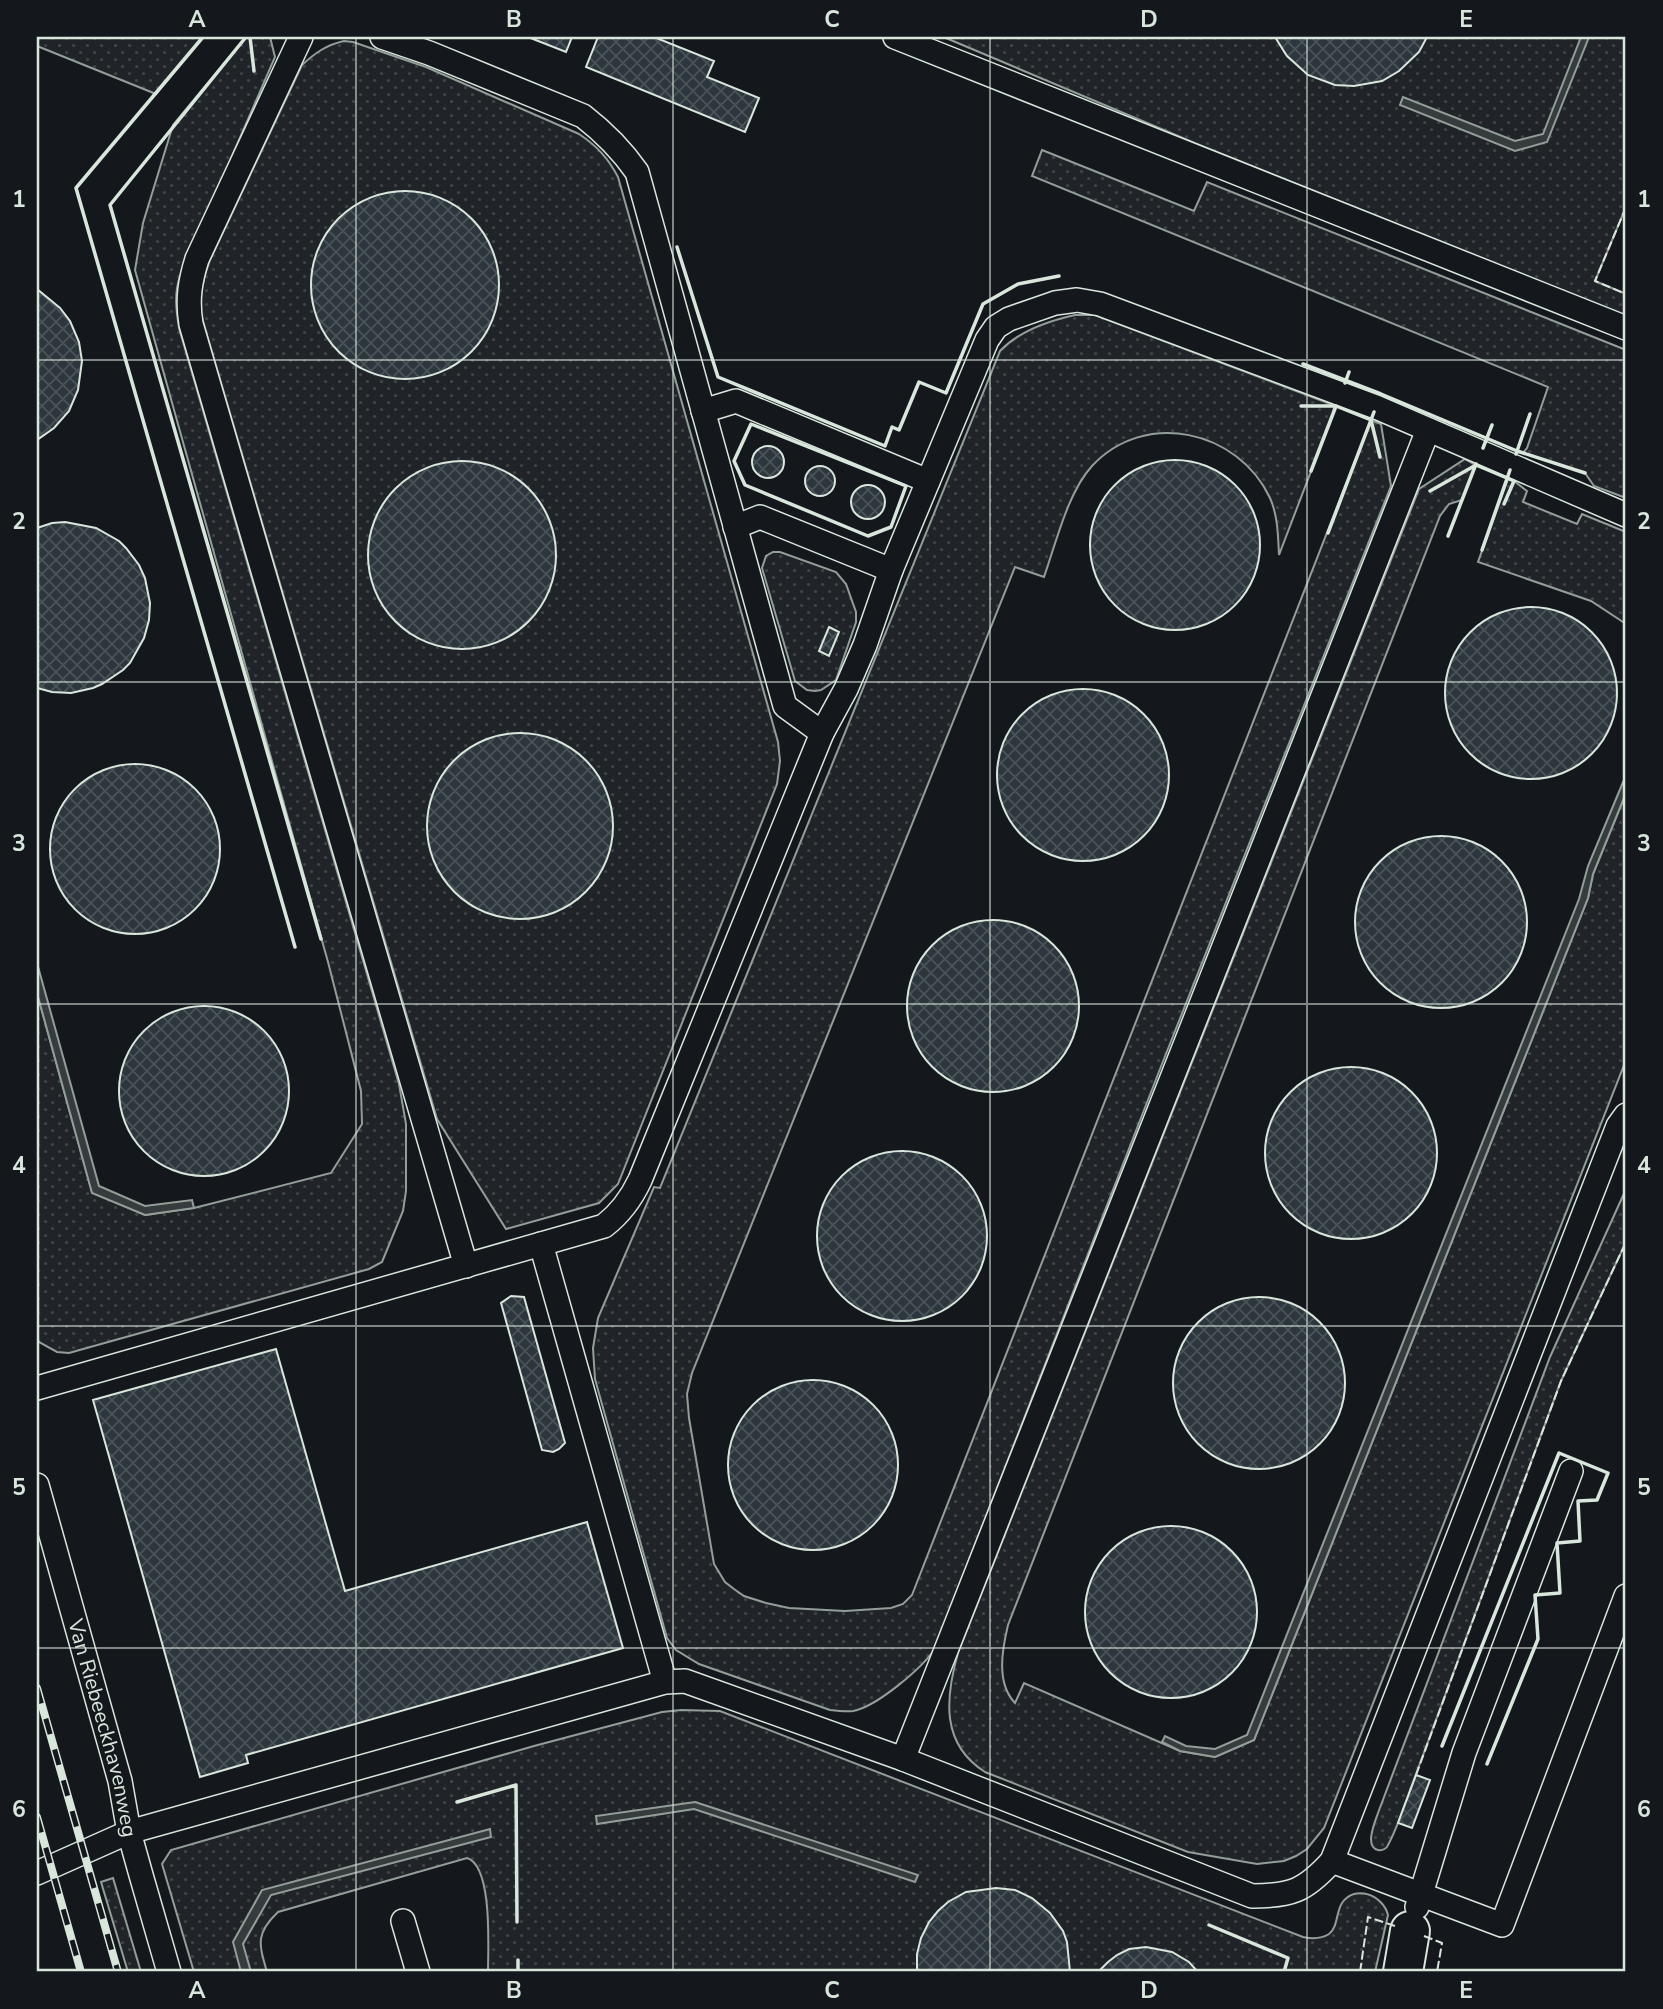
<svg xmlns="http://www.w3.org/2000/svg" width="1663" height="2009" viewBox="0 0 1663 2009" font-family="'Nunito Sans',sans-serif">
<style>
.grass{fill:url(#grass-dots);stroke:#939e99;stroke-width:2}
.water{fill:#363b3e;stroke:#939e99;stroke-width:2}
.building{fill:url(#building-cross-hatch);stroke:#d8e6dc;stroke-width:2}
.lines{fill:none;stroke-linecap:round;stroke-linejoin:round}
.service-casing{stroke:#d8e6dc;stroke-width:26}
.minor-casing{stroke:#d8e6dc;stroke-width:42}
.service{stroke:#14181c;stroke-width:23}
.minor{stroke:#14181c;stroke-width:38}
.rail-casing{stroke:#d8e6dc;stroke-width:8}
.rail{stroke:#14181c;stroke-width:5;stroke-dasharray:16;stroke-linecap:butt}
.fence{stroke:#d8e6dc;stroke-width:2;stroke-dasharray:9 3.5;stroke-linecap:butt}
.wall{stroke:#d8e6dc;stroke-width:3.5}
.grid{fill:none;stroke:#d8e6dc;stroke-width:2;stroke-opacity:0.55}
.labels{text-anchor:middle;stroke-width:5;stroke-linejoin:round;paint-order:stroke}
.street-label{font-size:21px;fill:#d8e6dc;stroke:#14181c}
.neatline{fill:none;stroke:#d8e6dc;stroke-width:2.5}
.grid-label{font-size:23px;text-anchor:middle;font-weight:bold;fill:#d8e6dc}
</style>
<defs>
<pattern id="grass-dots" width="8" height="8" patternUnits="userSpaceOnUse" patternTransform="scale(1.75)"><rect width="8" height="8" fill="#202428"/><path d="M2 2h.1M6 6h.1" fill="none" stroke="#404447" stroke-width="1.8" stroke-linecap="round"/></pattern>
<pattern id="building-cross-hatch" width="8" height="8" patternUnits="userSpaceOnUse" patternTransform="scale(1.75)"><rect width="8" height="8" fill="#2c363c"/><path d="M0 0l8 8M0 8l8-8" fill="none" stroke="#4a5358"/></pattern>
</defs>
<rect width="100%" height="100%" fill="#14181c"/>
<path class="grass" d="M 37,37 L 203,37 L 156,94 L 37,46 Z
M 246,37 L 270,37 L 275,57 L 180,276 C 174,294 176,309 179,328 L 399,1084 L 406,1124 L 406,1191 L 403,1211 L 382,1262 L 369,1269 L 69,1353 L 57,1352 L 37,1341 L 37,993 L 92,1192 L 145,1215 L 194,1208 L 331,1173 L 362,1124 L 361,1091 L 328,962 L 135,270 L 143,223 L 173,125 Z
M 949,37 L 1626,37 L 1626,207 L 1595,281 L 1626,294 L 1626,319 L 1531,278 L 1197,144 L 946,38 Z
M 344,41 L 353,42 L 426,67 L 579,134 C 597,146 608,158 618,177 L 778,742 L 780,761 L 777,784 L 618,1184 L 599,1203 L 506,1229 L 437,1119 L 200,311 C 200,292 203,278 210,260 L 302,65 C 315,53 326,45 344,41 Z
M 1042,150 L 1194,211 L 1207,182 L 1626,350 L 1626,498 L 1594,486 L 1585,473 L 1523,453 L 1527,448 L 1548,387 L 1032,176 Z
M 1075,315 L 1095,315 L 1336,406 L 1279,555 C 1278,536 1278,516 1270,498 C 1238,430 1145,409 1092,466 C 1068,492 1056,543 1044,577 L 1015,567 L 692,1373 L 687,1394 L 689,1418 L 714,1564 L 725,1582 L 734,1589 L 744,1596 L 766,1603 L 789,1608 L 845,1611 L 891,1608 L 903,1604 L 912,1595 L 1371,420 L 1381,424 L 1391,486 L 1160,1069 L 934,1650 C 921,1669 876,1707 853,1711 C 846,1712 838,1711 830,1710 L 699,1664 L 676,1650 L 667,1638 L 595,1379 L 593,1348 L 598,1318 L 654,1187 L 660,1188 L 1000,351 C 1019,331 1048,321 1075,315 Z
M 1465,459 L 1476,465 L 1462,500 L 1449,504 L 1440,516 L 1008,1625 C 1002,1650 996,1683 1015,1703 L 1024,1683 L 1180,1751 L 1215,1757 L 1254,1740 L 1588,898 L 1593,874 L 1626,793 L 1626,1060 L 1324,1828 L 1307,1849 L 1296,1856 L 1284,1861 L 1257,1864 L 1188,1852 L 985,1772 C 941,1744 945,1699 958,1653 L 1419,489 Z
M 1508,479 L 1514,481 L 1527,491 L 1523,502 L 1577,524 L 1582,514 L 1626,532 L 1626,624 L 1591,601 L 1478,562 Z
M 773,552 L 780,552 L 836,572 L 846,584 L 856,612 L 856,622 L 836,680 L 821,690 L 815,691 L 807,690 L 795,681 L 762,568 L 766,556 Z
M 1626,1189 L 1626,1242 L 1561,1381 L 1398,1823 C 1395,1830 1392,1838 1388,1845 C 1387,1848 1383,1851 1378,1850 C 1364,1847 1375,1822 1378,1813 L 1550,1357 Z
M 681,1710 L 720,1711 L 1303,1937 C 1312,1939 1321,1939 1329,1934 C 1338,1927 1336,1912 1342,1903 C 1355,1884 1383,1895 1388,1915 L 1375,1972 L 488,1972 C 488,1949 493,1866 467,1858 L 278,1912 C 255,1934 259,1944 267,1972 L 194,1972 L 162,1864 L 171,1850 L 534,1746 L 662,1712 Z
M 113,1878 L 141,1972 L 128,1972 L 101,1882 Z"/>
<path class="water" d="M 1581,37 L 1589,37 L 1547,142 L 1515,151 L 1400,105 L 1403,97 L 1515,141 L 1543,134 Z
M 1626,775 L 1626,793 L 1593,874 L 1588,898 L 1254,1740 L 1215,1757 L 1180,1751 L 1162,1742 L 1165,1736 L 1186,1746 L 1215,1749 L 1247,1735 L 1579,899 L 1588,866 Z
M 37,963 L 99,1186 L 145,1206 L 192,1200 L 194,1208 L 145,1215 L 92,1193 L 37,993 Z
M 695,1802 L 918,1875 L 915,1882 L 694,1809 L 597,1824 L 596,1816 Z
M 490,1829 L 491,1837 L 271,1895 L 243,1944 L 251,1972 L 241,1972 L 233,1942 L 262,1890 Z"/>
<path class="building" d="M 528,37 L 572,37 L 566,52 Z
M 598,37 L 654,37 L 714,61 L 707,77 L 759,98 L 745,132 L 586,67 Z
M 1275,37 L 1427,37 L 1419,52 L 1399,71 L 1382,81 L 1354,86 L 1335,85 L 1308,75 L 1287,56 Z
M311 285a94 94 0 1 1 188 0a94 94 0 1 1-188 0Z
M 37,289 L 60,308 L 70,321 L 79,342 L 82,361 L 78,390 L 69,411 L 54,428 L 37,440 Z
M752 462a16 16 0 1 1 32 0a16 16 0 1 1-32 0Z
M1090 545a85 85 0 1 1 170 0a85 85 0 1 1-170 0Z
M368 555a94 94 0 1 1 188 0a94 94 0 1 1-188 0Z
M805 481a15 15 0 1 1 30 0a15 15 0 1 1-30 0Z
M851 502a17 17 0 1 1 34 0a17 17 0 1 1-34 0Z
M 65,522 L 96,528 L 119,541 L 126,548 L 139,565 L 145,578 L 150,603 L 149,620 L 144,638 L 130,663 L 123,670 L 102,684 L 93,688 L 71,693 L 52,692 L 37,688 L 37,528 L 52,523 Z
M1445 693a86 86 0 1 1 172 0a86 86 0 1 1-172 0Z
M 829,627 L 839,632 L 829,656 L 819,651 Z
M997 775a86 86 0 1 1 172 0a86 86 0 1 1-172 0Z
M427 826a93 93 0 1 1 186 0a93 93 0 1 1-186 0Z
M50 849a85 85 0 1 1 170 0a85 85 0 1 1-170 0Z
M1355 922a86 86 0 1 1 172 0a86 86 0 1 1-172 0Z
M907 1006a86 86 0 1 1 172 0a86 86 0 1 1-172 0Z
M119 1091a85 85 0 1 1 170 0a85 85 0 1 1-170 0Z
M1265 1153a86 86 0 1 1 172 0a86 86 0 1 1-172 0Z
M817 1236a85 85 0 1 1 170 0a85 85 0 1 1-170 0Z
M 511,1296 L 524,1297 L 565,1443 L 559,1449 L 553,1452 L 542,1450 L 501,1303 Z
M1173 1383a86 86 0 1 1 172 0a86 86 0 1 1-172 0Z
M 276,1349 L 345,1591 L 587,1522 L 623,1648 L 246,1755 L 248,1763 L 200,1777 L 93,1400 Z
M728 1465a85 85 0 1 1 170 0a85 85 0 1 1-170 0Z
M1085 1612a86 86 0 1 1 172 0a86 86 0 1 1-172 0Z
M 1416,1775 L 1430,1780 L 1412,1828 L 1398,1823 Z
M 996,1888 L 1015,1890 L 1032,1898 L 1050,1913 L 1063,1931 L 1067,1942 L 1070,1972 L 917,1972 L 917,1954 L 921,1938 L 929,1922 L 938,1911 L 948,1902 L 966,1892 Z
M 1146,1947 L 1172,1952 L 1189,1962 L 1198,1972 L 1098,1972 L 1108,1962 L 1117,1955 L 1129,1949 Z"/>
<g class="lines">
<defs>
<g id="service">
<path d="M 301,37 L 197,259 C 190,281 187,300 191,324 L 466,1266"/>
<path d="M 382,37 L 429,53 L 583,116 C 605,133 621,149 637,172 L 785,706 L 822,733"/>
<path d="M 895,37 L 1626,328"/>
<path d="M 703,411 L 736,401 L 928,481"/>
<path d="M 735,527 L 760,517 L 891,570"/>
<path d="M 541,1244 L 665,1682"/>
<path d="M 37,1388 L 604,1226 C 621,1213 631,1199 640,1180 L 822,733 L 846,689 L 865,645 L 891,570 L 987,340 L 996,327 L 1009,319 L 1055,303 L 1077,300 L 1100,304 L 1376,407 L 1626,515"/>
<path id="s1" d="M 37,1485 L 120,1781 L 129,1832 L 141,1875 L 169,1972"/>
<path d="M 903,1759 L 1428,430"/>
<path d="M 1332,1861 L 1502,1925 L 1626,1596"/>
<path d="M 37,1873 L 129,1832 L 665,1682 L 685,1681 L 903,1759 L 1252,1896 C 1291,1896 1305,1891 1332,1861 L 1618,1126 L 1626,1115"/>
<path d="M 1417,1907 L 1464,1753 L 1571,1471"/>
<path d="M 403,1921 L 418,1972"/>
</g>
<path id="minor" d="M 1403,1972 L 1410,1931"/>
</defs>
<use href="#service" class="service-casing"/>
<use href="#minor" class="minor-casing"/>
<use href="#service" class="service"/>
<use href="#minor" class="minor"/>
<defs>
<path id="rail" d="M 37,1688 L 118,1972
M 37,1817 L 81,1972"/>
</defs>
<use href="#rail" class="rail-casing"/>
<use href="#rail" class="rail"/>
<path class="fence" d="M 1626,207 L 1595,281 L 1626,294
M 1416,1775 L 1561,1381 L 1626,1242
M 1424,1936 L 1442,1943 L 1437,1972
M 1360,1972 L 1368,1917 L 1398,1927"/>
<path class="wall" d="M 203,37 L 76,188 L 295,947
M 246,37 L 110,205 L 321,939
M 250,37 L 254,71
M 677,247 L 718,377 L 885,446 L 892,427 L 899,430 L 919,382 L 946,393 L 983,304 L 1018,284 L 1059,276
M 1303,364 L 1381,394 L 1517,451 L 1585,473
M 1345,383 L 1349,372
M 1301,406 L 1336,406 L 1371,420 L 1380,457
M 751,424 L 906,486 L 891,527 L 868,536 L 745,485 L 734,461 Z
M 1483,448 L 1492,425
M 1516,454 L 1530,414
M 1311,471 L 1336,406
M 1430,491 L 1476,465 L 1514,481 L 1504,504
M 1328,533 L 1374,412
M 1448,536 L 1476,464
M 1482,550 L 1510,470
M 1442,1746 L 1559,1453 L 1608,1473 L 1597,1500 L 1578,1501 L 1580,1541 L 1557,1543 L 1560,1593 L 1535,1595 L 1538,1639 L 1487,1764
M 457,1802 L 516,1785 L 517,1922
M 1209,1925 L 1288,1958 L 1284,1972
M 518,1960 L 518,1972"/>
</g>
<path class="grid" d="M 356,37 L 356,1972M 673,37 L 673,1972M 990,37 L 990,1972M 1307,37 L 1307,1972M 37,360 L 1626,360M 37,682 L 1626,682M 37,1004 L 1626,1004M 37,1326 L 1626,1326M 37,1648 L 1626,1648"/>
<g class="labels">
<g class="street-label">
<text dy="7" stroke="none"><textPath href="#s1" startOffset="252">Van Riebeeckhavenweg</textPath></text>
</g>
</g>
<rect width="1663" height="2009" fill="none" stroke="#14181c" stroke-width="77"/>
<rect x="38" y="38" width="1586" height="1932" class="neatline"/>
<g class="grid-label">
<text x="197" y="27">A</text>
<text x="514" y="27">B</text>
<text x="832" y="27">C</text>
<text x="1149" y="27">D</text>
<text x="1466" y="27">E</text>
<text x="19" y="207">1</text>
<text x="1644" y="207">1</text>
<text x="19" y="529">2</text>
<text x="1644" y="529">2</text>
<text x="19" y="851">3</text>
<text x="1644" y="851">3</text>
<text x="19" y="1173">4</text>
<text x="1644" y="1173">4</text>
<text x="19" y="1495">5</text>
<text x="1644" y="1495">5</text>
<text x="19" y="1817">6</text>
<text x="1644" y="1817">6</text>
<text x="197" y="1998">A</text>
<text x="514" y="1998">B</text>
<text x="832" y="1998">C</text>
<text x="1149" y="1998">D</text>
<text x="1466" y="1998">E</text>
</g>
</svg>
